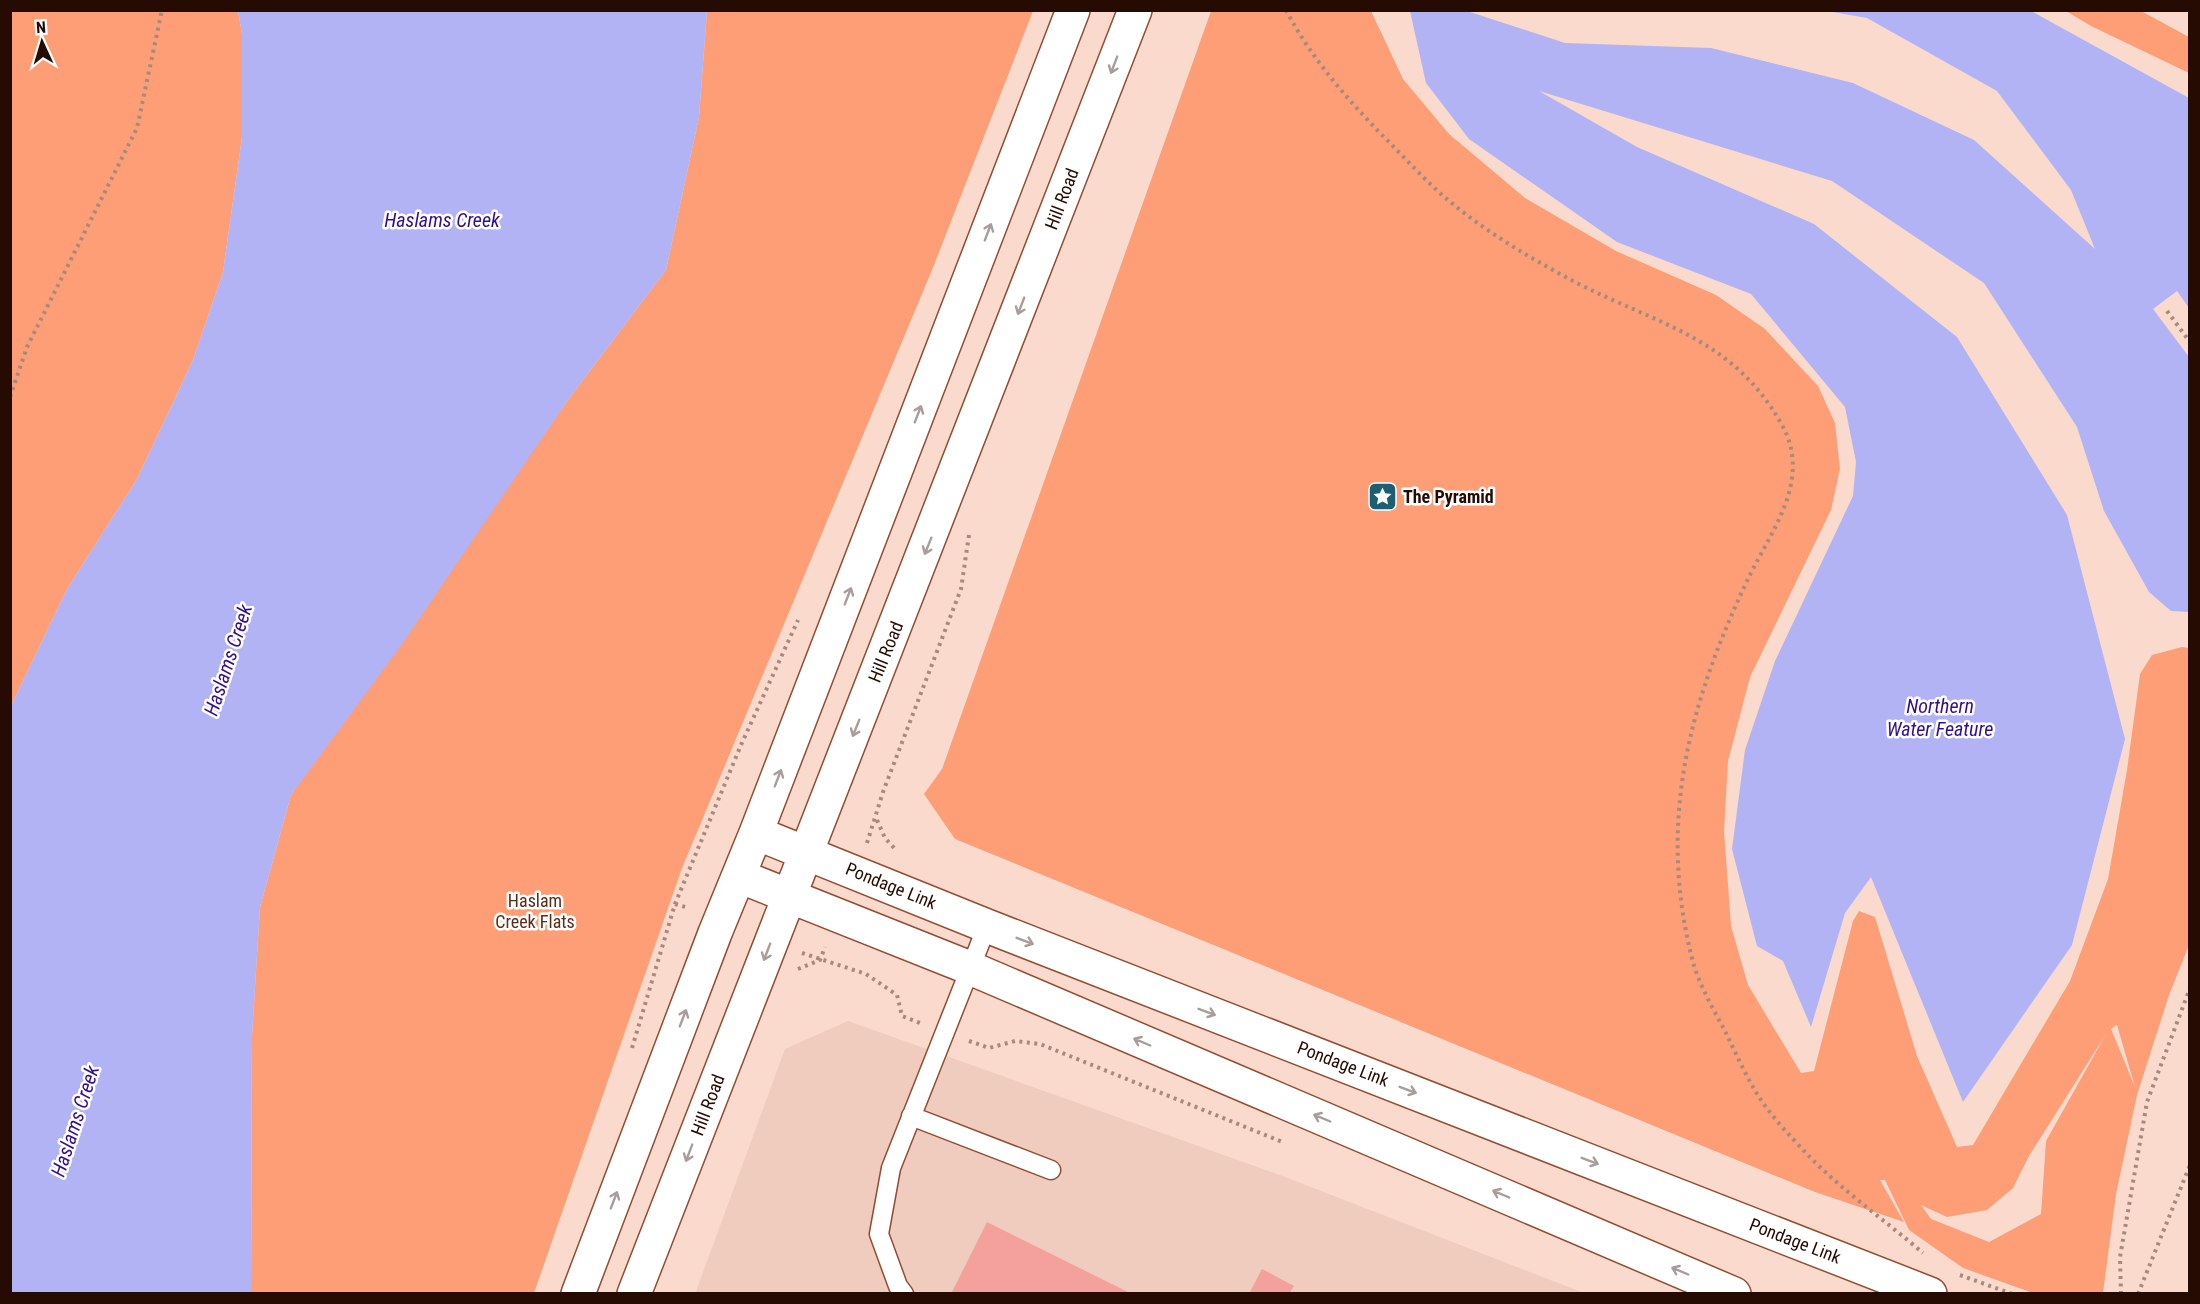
<svg xmlns="http://www.w3.org/2000/svg" width="2200" height="1304" viewBox="0 0 2200 1304" font-family="'Roboto Condensed',sans-serif">
<style>
.built{fill:#f0ccbe}
.green{fill:#fd9e77;fill-rule:evenodd}
.water{fill:#b1b3f4}
.pier{fill:#fadacd}
.building{fill:#f4a09c}
.lines{fill:none;stroke-linecap:round;stroke-linejoin:round}
.service-casing{stroke:#924d31;stroke-width:21}
.secondary-casing{stroke:#924d31;stroke-width:36}
.path{stroke:#a7897e;stroke-width:4;stroke-dasharray:3 4.5;stroke-linecap:butt}
.service{stroke:#fff;stroke-width:18}
.secondary{stroke:#fff;stroke-width:33}
.oneway{stroke:#a89d9a}
.labels{text-anchor:middle;stroke-width:5;stroke-linejoin:round;paint-order:stroke}
.street-label{font-size:18px;fill:#260b02;stroke:#fff}
.poi-label{font-size:18px;font-weight:bold;fill:#260b02;stroke:#fff;text-anchor:start}
.park-label{font-size:18px;fill:#5a2c19;stroke:#fff}
.water-label{font-size:20px;font-style:italic;fill:#320f8e;stroke:#fff}
</style>
<rect width="100%" height="100%" fill="#fadacd"/>
<path class="built" d="M 848,1021 L 1280,1175 L 1584,1293 L 695,1294 L 785,1049 Z"/>
<path class="green" d="M 10,11 L 238,11 L 242,34 L 242,137 L 223,272 L 193,360 L 137,479 L 67,589 L 11,706 Z
M 707,11 L 1033,11 L 932,270 L 682,868 L 534,1293 L 251,1294 L 252,1035 L 260,907 L 291,795 L 570,397 L 666,270 L 699,117 Z
M 1211,11 L 1371,11 L 1403,79 L 1449,134 L 1525,198 L 1616,251 L 1716,295 L 1765,329 L 1818,386 L 1835,423 L 1840,469 L 1831,510 L 1750,677 L 1728,761 L 1724,831 L 1731,926 L 1748,985 L 1801,1073 L 1814,1071 L 1853,921 L 1859,911 L 1875,917 L 1917,1056 L 1957,1147 L 1973,1145 L 2070,981 L 2108,879 L 2127,770 L 2140,674 L 2152,655 L 2182,647 L 2189,648 L 2189,945 L 2169,995 L 2137,1095 L 2116,1194 L 2103,1293 L 2033,1293 L 1963,1268 L 1909,1230 L 1885,1180 L 1880,1180 L 1904,1222 L 1815,1192 L 955,839 L 924,794 L 942,769 ZM 2116,1025 L 2117,1025 L 2135,1087 L 2111,1029 ZM 2106,1034 L 2046,1141 L 2041,1214 L 1989,1242 L 1931,1219 L 1921,1205 L 1947,1217 L 1987,1210 L 2013,1188 L 2029,1156 Z
M 2066,11 L 2141,11 L 2189,37 L 2189,73 L 2091,26 Z"/>
<path class="water" d="M 238,11 L 707,11 L 699,117 L 666,270 L 570,397 L 400,647 L 291,795 L 260,907 L 252,1035 L 251,1293 L 11,1293 L 11,706 L 67,589 L 137,479 L 193,360 L 223,272 L 242,137 L 242,34 Z
M 1410,11 L 1467,11 L 1565,43 L 1711,48 L 1853,83 L 1974,140 L 2095,249 L 2071,190 L 1997,91 L 1867,18 L 1827,11 L 2031,11 L 2189,98 L 2189,612 L 2171,611 L 2149,592 L 2104,511 L 2077,427 L 1984,283 L 1832,181 L 1539,91 L 1637,147 L 1814,224 L 1957,337 L 2067,515 L 2125,739 L 2072,945 L 1963,1102 L 1871,877 L 1845,913 L 1811,1027 L 1783,961 L 1757,946 L 1732,849 L 1745,750 L 1775,661 L 1853,496 L 1856,462 L 1845,407 L 1751,294 L 1617,242 L 1469,139 L 1426,83 Z"/>
<path class="pier" d="M 2177,291 L 2189,308 L 2189,357 L 2153,309 Z"/>
<path class="building" d="M 987,1222 L 1132,1294 L 952,1292 Z
M 1262,1269 L 1294,1286 L 1289,1294 L 1249,1294 Z"/>
<g class="lines">
<defs>
<path id="service" d="M 911,1116 L 1051,1170
M 904,1294 L 898,1286 L 879,1234 L 891,1168 L 987,926"/>
<path id="secondary" d="M 756,833 L 987,926 L 1930,1294
M 739,876 L 970,968 L 1734,1294
M 578,1294 L 715,933 L 756,833 L 1073,10
M 634,1294 L 1135,10"/>
</defs>
<use href="#service" class="service-casing"/>
<use href="#secondary" class="secondary-casing"/>
<path class="path" d="M 1286,10 C 1311,58 1347,99 1384,137 C 1403,156 1421,176 1441,194 C 1481,229 1528,257 1575,282 C 1656,324 1733,337 1782,425 C 1813,481 1770,532 1747,581 C 1688,706 1657,825 1693,962 C 1700,987 1715,1012 1727,1035 C 1736,1054 1745,1074 1756,1092 C 1769,1114 1790,1136 1807,1154 C 1839,1188 1887,1222 1923,1253
M 2167,311 L 2190,342
M 10,397 L 27,347 L 137,128 L 162,10
M 877,820 L 885,838 L 897,851
M 867,843 L 883,792 L 961,589 L 969,535
M 675,904 L 689,908
M 802,953 L 866,974 L 897,995 L 902,1016 L 920,1023
M 798,969 L 820,960 L 825,947
M 969,1041 L 989,1048 L 1015,1041 L 1040,1044 L 1285,1143
M 632,1048 L 675,904 L 741,745 L 798,620
M 1960,1275 L 2012,1294
M 2121,1294 L 2120,1257 L 2147,1102 L 2190,988
M 2138,1294 L 2190,1165"/>
<use href="#service" class="service"/>
<use href="#secondary" class="secondary"/>
</g>
<defs><path id="oneway-shaft" d="M-6 0H5M1.5-3L5.5 0L1.5 3" fill="none" stroke-width="1.6" stroke-linecap="round" stroke-linejoin="round" transform="scale(1.5)"/></defs>
<g class="oneway">
<use href="#oneway-shaft" transform="translate(1114 65) rotate(111)"/>
<use href="#oneway-shaft" transform="translate(988 232) rotate(-69)"/>
<use href="#oneway-shaft" transform="translate(1021 306) rotate(111)"/>
<use href="#oneway-shaft" transform="translate(918 414) rotate(-69)"/>
<use href="#oneway-shaft" transform="translate(928 546) rotate(112)"/>
<use href="#oneway-shaft" transform="translate(848 596) rotate(-69)"/>
<use href="#oneway-shaft" transform="translate(856 728) rotate(112)"/>
<use href="#oneway-shaft" transform="translate(778 778) rotate(-69)"/>
<use href="#oneway-shaft" transform="translate(1025 941) rotate(21)"/>
<use href="#oneway-shaft" transform="translate(767 952) rotate(111)"/>
<use href="#oneway-shaft" transform="translate(1207 1012) rotate(21)"/>
<use href="#oneway-shaft" transform="translate(683 1018) rotate(-69)"/>
<use href="#oneway-shaft" transform="translate(1142 1042) rotate(-157)"/>
<use href="#oneway-shaft" transform="translate(1408 1090) rotate(21)"/>
<use href="#oneway-shaft" transform="translate(1322 1118) rotate(-157)"/>
<use href="#oneway-shaft" transform="translate(689 1153) rotate(111)"/>
<use href="#oneway-shaft" transform="translate(1590 1161) rotate(21)"/>
<use href="#oneway-shaft" transform="translate(1501 1194) rotate(-157)"/>
<use href="#oneway-shaft" transform="translate(614 1200) rotate(-69)"/>
<use href="#oneway-shaft" transform="translate(1680 1271) rotate(-157)"/>
</g>
<defs>
<symbol id="sight-square" viewBox="-11 -11 22 22"><rect x="-9" y="-9" width="18" height="18" rx="4" fill="#1c5e72" stroke="#fff"/><path d="M0-6L1.8-2.2L6-1.7L2.9 1.2L3.7 5.4L0 3.3L-3.7 5.4L-2.9 1.2L-6-1.7L-1.8-2.2Z" fill="#fff"/></symbol>
</defs>
<g fill-rule="evenodd">
<use href="#sight-square" x="1366" y="480" width="33" height="33"/>
</g>
<g class="labels">
<g class="street-label">
<text transform="translate(1062 199) rotate(-69)" y="6">Hill Road</text>
<text transform="translate(886 652) rotate(-68)" y="6">Hill Road</text>
<text transform="translate(891 886) rotate(22)" y="6">Pondage Link</text>
<text transform="translate(1343 1064) rotate(21)" y="6">Pondage Link</text>
<text transform="translate(708 1105) rotate(-69)" y="6">Hill Road</text>
<text transform="translate(1795 1241) rotate(21)" y="6">Pondage Link</text>
</g>
<g class="poi-label">
<text x="1403" y="503">The Pyramid</text>
</g>
<g class="park-label">
<text x="535" y="907">Haslam<tspan x="535" dy="21">Creek Flats</tspan></text>
</g>
<g class="water-label">
<text x="442" y="227">Haslams Creek</text>
<text transform="translate(228 660) rotate(-72)" y="7">Haslams Creek</text>
<text x="1940" y="713">Northern<tspan x="1940" dy="23">Water Feature</tspan></text>
<text transform="translate(75 1121) rotate(-72)" y="7">Haslams Creek</text>
</g>
</g>
<rect width="2200" height="1304" fill="none" stroke="#260b02" stroke-width="24"/>
<g transform="translate(42 42) rotate(356)" stroke="#ffffff" stroke-width="4.5" paint-order="stroke">
<path d="M0-4.5L10 22L0 15L-10 22Z" fill="#260b02"/>
<text y="-9" font-size="16" font-weight="bold" text-anchor="middle" fill="#260b02">N</text>
</g>
</svg>
